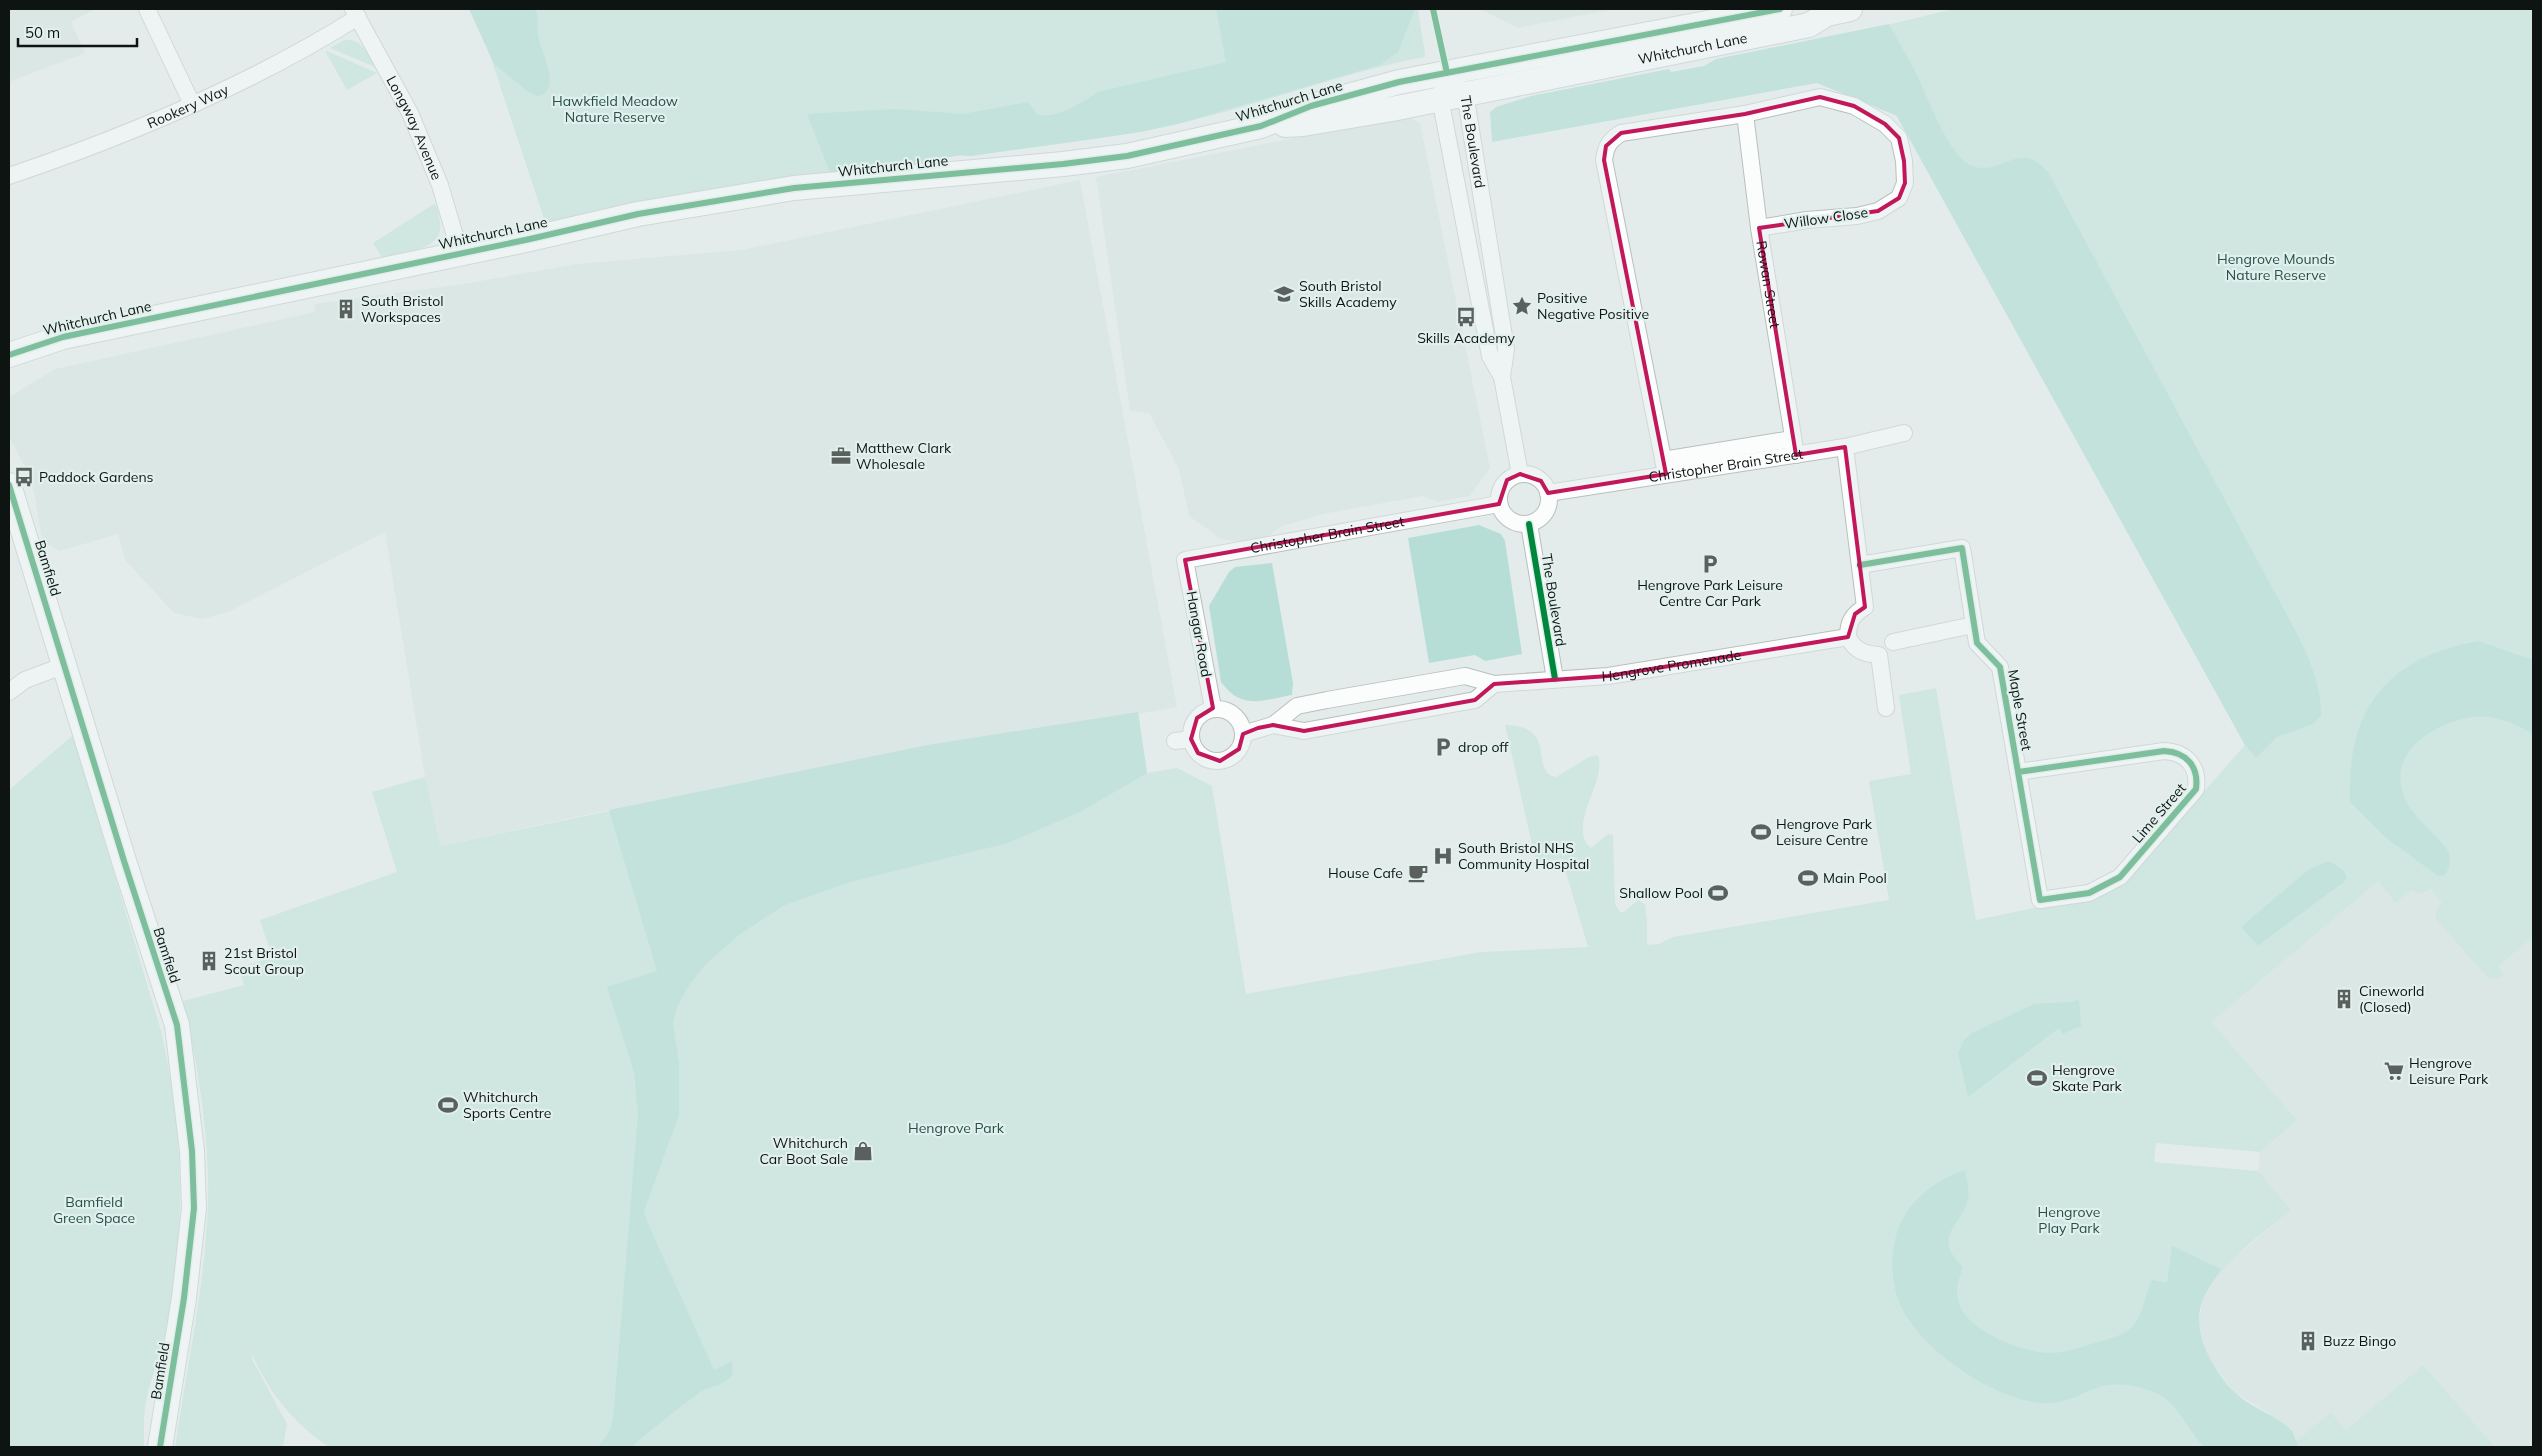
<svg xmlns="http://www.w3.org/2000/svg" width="2542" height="1456" viewBox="0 0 2542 1456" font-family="Mulish,sans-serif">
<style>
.built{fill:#d0e0de}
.green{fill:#b6ded6;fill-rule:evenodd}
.forest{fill:#9bd5cb}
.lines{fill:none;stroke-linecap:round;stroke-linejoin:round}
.street-casing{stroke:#b9bfbe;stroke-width:18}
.secondary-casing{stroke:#b9bfbe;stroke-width:26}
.street{stroke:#fbfcfc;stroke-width:16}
.secondary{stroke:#fbfcfc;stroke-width:24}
.cycleway-casing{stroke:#e1f0ec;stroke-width:9}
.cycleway{stroke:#00873e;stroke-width:6}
.marked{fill:none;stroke:#c2185b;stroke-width:4;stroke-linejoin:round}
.labels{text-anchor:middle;stroke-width:4.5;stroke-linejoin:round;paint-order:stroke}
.street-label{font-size:14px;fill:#0e1412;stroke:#e1f0ec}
.park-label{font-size:14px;fill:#255149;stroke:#e1f0ec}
.poi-label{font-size:14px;fill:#0e1412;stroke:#e1f0ec;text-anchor:start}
</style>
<rect width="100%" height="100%" fill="#e4eceb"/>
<path class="built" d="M 9,9 L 95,9 L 71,22 L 85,53 L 9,82 Z
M 1480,9 L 1615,9 L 1518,28 Z
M 1407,116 L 1420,123 L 1490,468 L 1470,496 L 1437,502 L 1423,496 L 1323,514 L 1283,526 L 1266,537 L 1239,542 L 1221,539 L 1189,516 L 1179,469 L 1149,413 L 1130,411 L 1096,177 Z
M 1080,180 L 1177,707 L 609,810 L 439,846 L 425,777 L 385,532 L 228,612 L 202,619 L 174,613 L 125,560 L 118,534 L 60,551 L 42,541 L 34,492 L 29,474 L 9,437 L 9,397 L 55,369 L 315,312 L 314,304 L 463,284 L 577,264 L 741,250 Z
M 2533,773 L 2533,1447 L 2495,1447 L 2423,1365 L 2346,1430 L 2297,1440 L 2293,1432 L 2281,1421 L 2234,1392 L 2212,1362 L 2198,1329 L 2203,1298 L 2221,1269 L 2291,1210 L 2258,1171 L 2260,1152 L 2297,1120 L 2194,1003 Z"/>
<path class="green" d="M 469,9 L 1418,9 L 1425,54 L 1424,57 C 1341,73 1263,104 1182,123 C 1113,139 1042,145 971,156 C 949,153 914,165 890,168 C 775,183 660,205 546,225 L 488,49 Z
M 1953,9 L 2533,9 L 2533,937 L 2498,966 L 2504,975 L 2499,978 L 2489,979 L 2436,919 L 2435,911 L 2442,902 L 2431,889 L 2422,894 L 2411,890 L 2396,903 L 2378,881 L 2211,1022 L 2297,1120 L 2260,1152 L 2156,1143 L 2154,1162 L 2258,1171 L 2291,1210 C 2260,1237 2191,1281 2199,1329 C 2200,1336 2204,1344 2207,1351 C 2214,1365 2223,1381 2234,1392 C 2254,1412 2282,1416 2297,1440 L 2331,1413 L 2346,1430 L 2423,1365 L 2495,1447 L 329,1447 C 293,1423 268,1391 251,1352 L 253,1361 L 287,1424 L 283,1447 L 175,1447 C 187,1366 205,1286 208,1204 C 210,1136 198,1067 183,1001 L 244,985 L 239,968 L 272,957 L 260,920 L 397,872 L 372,792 L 425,777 L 440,846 L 928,745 L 1138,712 L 1147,773 L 1177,768 L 1212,786 L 1246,994 L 1481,952 L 1588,947 L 1562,859 L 1536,862 L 1505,725 C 1560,726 1528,772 1556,777 L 1589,757 L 1596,755 L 1599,757 C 1599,761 1600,766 1599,769 C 1598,790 1569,830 1591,848 L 1608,834 L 1613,835 L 1615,904 L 1620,912 L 1624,912 L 1638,900 L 1645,904 L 1647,921 L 1647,945 L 1659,944 L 1673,937 L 1889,900 L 1869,781 L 1911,774 L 1899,695 L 1936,688 L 1976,920 L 2107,893 L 2124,882 L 2245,745 L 1851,34 ZM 2414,815 L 2445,846 L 2376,829 ZM 2343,883 L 2258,946 L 2241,927 Z
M 344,40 C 362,38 367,53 375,67 L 330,48 Z
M 325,51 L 327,51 L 377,73 L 347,90 Z
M 434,204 C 438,207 439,215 440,222 C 445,251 402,252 382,257 L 373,243 Z
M 1479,525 L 1501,534 L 1505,541 L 1522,654 L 1485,661 L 1475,655 L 1429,663 L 1408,538 Z
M 1272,563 L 1293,683 L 1292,695 C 1263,700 1242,711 1221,682 L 1209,606 L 1229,572 L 1235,567 Z
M 73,735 L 161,1031 C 183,1127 187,1227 167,1325 C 162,1351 151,1376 146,1402 C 143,1416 144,1433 144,1447 L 9,1447 L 9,790 Z"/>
<path class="forest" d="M 469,9 L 535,9 C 540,18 536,26 538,36 C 541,52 559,82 543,95 L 537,96 L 527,91 L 494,64 Z
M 1216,9 L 1415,9 L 1398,52 L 1380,65 L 1181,123 L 1141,132 L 971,156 L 959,155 L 914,165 L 831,175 L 807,114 L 895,109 L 963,114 L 1028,102 L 1037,114 C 1055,121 1084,101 1098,92 L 1226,62 Z
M 1889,24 C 1897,40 1907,55 1915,71 C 1926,93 1947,152 1968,164 C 1999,181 2018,137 2048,172 L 2295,630 C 2309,657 2321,685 2321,715 L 2313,724 L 2277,737 L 2256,758 L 2245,745 L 1897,116 L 1817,83 L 1492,142 L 1490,112 L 1496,107 L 1531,96 L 1669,69 L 1671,72 L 1704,66 L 1716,59 Z
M 2478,641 L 2533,660 L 2533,734 C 2521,727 2505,719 2490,717 C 2455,713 2393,741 2401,785 C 2406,816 2433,828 2449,852 L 2450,865 L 2445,875 L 2438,876 L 2385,837 L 2350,802 C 2347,709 2386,658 2478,641 Z
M 1138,712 L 1147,773 L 1080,812 L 1008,843 L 850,882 L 785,905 L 740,934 L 705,965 L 689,985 L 677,1007 L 673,1023 L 679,1064 L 679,1115 L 644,1211 L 646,1219 L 714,1370 L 732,1361 L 733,1374 C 724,1386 711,1385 699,1393 C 676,1410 653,1428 631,1447 L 598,1447 L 610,1431 L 613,1419 L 638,1115 L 634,1072 L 607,987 L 657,971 L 609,810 L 928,745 Z
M 2328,861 C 2336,865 2345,869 2347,878 L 2343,883 L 2258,946 L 2241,927 L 2308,870 Z
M 2079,999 L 2081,1026 L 2063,1034 L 2059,1028 L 1968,1097 L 1958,1053 L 1964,1040 L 1972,1033 L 2034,1004 L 2071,1002 Z
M 1965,1170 C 1966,1179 1970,1189 1968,1198 C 1963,1225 1930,1236 1963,1267 C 1959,1279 1955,1289 1958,1301 C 1966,1331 2022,1353 2051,1353 C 2066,1353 2081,1347 2095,1343 C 2109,1339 2123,1336 2133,1326 C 2143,1316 2145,1294 2152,1280 L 2167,1283 L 2172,1246 L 2221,1269 C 2215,1279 2207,1289 2203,1299 C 2189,1335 2216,1379 2244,1400 C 2258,1410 2274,1415 2287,1426 L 2293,1432 L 2298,1447 L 2204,1447 C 2188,1430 2176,1400 2154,1392 C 2141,1387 2124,1383 2109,1385 C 2086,1388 2069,1405 2044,1403 C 1994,1401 1915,1347 1898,1299 C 1891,1280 1891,1255 1896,1236 C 1905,1202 1934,1181 1965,1170 Z"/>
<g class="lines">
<defs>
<g id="street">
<path d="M 147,9 L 192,104"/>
<path id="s1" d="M 353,9 L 410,113 L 440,185 L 460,253"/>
<path d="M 1447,73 L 1440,98 L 1490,356 L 1502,377"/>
<path id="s2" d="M 1459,87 L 1465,93 L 1506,349 L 1502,377 L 1520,474"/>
<path id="s3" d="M 1745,114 L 1759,228 L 1796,455"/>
<path id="s4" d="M 9,176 C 130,135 250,85 358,17"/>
<path d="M 1845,447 L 1865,607 C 1852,615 1848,622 1848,637 C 1855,651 1864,654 1879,655 L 1886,708"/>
<path d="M 1663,460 L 1786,440"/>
<path d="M 1666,474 L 1604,160 C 1606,146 1609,141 1621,133 L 1745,114 L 1820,97 L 1854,106 L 1885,124 L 1899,138 L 1904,161 L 1905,183 L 1899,198 L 1878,211 L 1857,216 L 1807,220 L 1759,228"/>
<circle cx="1524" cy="499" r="25"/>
<path id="s5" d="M 1548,493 L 1845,447 L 1904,433"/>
<path d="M 1529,524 L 1555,679"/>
<path d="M 1860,565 L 1962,548 L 1977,643 L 2000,667 L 2040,900 L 2089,893 L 2120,877 L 2196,789 C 2199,767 2187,752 2164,751 L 2018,772"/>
<path d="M 1893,642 L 1973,625"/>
<path d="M 9,692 L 25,680 L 65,665"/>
<path id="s6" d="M 1213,708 L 1185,560 L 1499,504"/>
<circle cx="1217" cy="735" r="26"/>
<path d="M 1273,725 L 1297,706 L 1327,700 L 1465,676 L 1494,684"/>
<path id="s7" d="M 1243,734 L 1273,725 L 1304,731 L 1475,700 L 1494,684 L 1608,676 L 1848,637"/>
<path d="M 1175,741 L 1191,739"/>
</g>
<g id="secondary">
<path id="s8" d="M 1285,125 L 1303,124 L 1392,109 L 1809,25 L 1827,14 L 1850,9"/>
<path d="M 9,355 L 63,337 L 530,239 L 638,214 L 794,188 L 1063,164 L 1127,156 L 1261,126 L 1311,106 L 1399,82 L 1780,9"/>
<path d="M 9,485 L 124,861 L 177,1025 L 192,1151 L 194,1208 L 184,1298 L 160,1447"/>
</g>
</defs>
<use href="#street" class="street-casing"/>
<use href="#secondary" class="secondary-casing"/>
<use href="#street" class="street"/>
<use href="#secondary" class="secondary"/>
<defs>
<path id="cycleway" d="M 1433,9 L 1447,73
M 9,355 L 63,337 L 530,239 L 638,214 L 794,188 L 1063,164 L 1127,156 L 1261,126 L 1311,106 L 1399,82 L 1780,9
M 9,485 L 124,861 L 177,1025 L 192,1151 L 194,1208 L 184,1298 L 160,1447
M 1529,524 L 1555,679
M 1860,565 L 1962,548 L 1977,643 L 2000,667 L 2040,900 L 2089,893 L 2120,877 L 2196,789 C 2199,767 2187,752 2164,751 L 2018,772"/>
</defs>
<use href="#cycleway" class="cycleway-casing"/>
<use href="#cycleway" class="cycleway"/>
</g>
<path d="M0 0H2542V1456H0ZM 1820,97 L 1854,106 L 1885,124 L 1899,138 L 1904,161 L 1905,183 L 1899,198 L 1878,211 L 1759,228 L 1796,455 L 1845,447 L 1865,607 L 1855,614 L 1848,637 L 1608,676 L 1494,684 L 1475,700 L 1304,731 L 1273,725 L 1258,728 L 1243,734 L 1239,749 L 1220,761 L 1198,753 L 1191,739 L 1197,718 L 1213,708 L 1185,560 L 1499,504 L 1507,480 L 1520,474 L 1541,481 L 1548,493 L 1666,474 L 1604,160 L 1606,146 L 1621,133 L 1745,114 Z" fill="#e4eceb" fill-opacity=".55" fill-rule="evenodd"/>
<path class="marked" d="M 1820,97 L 1854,106 L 1885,124 L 1899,138 L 1904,161 L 1905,183 L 1899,198 L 1878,211 L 1759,228 L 1796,455 L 1845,447 L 1865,607 L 1855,614 L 1848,637 L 1608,676 L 1494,684 L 1475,700 L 1304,731 L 1273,725 L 1258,728 L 1243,734 L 1239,749 L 1220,761 L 1198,753 L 1191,739 L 1197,718 L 1213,708 L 1185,560 L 1499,504 L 1507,480 L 1520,474 L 1541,481 L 1548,493 L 1666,474 L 1604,160 L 1606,146 L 1621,133 L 1745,114 Z"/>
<defs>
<symbol id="university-bare" viewBox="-9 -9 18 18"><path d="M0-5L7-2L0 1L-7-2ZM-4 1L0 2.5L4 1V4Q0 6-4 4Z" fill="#59605e" stroke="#e1f0ec" stroke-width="2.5" paint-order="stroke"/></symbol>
<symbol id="sight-bare" viewBox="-9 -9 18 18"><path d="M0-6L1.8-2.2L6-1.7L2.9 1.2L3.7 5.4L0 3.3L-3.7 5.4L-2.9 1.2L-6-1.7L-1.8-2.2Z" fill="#59605e" stroke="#e1f0ec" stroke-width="2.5" paint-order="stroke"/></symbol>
<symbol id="building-bare" viewBox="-9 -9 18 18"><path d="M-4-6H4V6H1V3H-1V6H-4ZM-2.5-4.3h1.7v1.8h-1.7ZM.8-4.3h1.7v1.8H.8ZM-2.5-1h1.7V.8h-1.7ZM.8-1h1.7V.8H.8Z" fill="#59605e" stroke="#e1f0ec" stroke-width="2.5" paint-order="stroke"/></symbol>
<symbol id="bus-bare" viewBox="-9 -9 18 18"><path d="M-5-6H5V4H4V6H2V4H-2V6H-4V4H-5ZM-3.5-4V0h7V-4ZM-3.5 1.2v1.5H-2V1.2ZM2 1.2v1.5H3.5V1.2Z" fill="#59605e" stroke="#e1f0ec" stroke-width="2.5" paint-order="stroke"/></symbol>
<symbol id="office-bare" viewBox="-9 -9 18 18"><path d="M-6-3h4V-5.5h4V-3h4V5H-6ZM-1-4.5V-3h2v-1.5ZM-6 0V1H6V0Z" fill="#59605e" stroke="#e1f0ec" stroke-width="2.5" paint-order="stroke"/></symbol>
<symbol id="parking-bare" viewBox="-9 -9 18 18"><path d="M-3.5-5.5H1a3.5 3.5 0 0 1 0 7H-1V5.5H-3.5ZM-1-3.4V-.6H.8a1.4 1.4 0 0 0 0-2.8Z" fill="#59605e" stroke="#e1f0ec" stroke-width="2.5" paint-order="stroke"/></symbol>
<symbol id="stadium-bare" viewBox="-9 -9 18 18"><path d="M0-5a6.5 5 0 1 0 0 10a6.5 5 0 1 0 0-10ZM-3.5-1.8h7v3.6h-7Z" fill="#59605e" stroke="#e1f0ec" stroke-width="2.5" paint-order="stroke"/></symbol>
<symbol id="hospital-bare" viewBox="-9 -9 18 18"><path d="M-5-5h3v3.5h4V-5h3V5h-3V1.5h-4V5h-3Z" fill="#59605e" stroke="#e1f0ec" stroke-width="2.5" paint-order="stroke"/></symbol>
<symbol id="cafe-bare" viewBox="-9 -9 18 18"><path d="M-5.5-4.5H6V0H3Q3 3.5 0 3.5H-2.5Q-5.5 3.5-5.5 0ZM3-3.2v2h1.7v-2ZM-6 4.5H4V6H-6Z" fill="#59605e" stroke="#e1f0ec" stroke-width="2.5" paint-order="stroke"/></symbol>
<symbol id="supermarket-bare" viewBox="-9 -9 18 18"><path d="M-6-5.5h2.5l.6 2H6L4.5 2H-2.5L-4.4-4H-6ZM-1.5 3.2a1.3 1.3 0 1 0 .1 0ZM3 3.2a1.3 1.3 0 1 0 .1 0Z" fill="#59605e" stroke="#e1f0ec" stroke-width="2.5" paint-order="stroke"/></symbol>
<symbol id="shop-bare" viewBox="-9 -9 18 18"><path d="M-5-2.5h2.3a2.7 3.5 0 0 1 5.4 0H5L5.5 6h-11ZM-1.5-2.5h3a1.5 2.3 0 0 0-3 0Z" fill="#59605e" stroke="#e1f0ec" stroke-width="2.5" paint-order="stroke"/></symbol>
</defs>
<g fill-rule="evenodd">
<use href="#university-bare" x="1270" y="280" width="28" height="28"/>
<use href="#sight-bare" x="1508" y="292" width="28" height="28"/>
<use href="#building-bare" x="332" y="295" width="28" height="28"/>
<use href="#bus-bare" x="1452" y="303" width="28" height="28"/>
<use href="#office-bare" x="827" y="442" width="28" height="28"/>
<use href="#bus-bare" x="10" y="463" width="28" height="28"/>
<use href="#parking-bare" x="1696" y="550" width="28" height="28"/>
<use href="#parking-bare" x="1429" y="733" width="28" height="28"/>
<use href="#stadium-bare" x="1747" y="818" width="28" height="28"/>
<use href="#hospital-bare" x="1429" y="842" width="28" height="28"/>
<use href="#cafe-bare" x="1404" y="859" width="28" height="28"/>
<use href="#stadium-bare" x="1794" y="864" width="28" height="28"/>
<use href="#stadium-bare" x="1704" y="879" width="28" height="28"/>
<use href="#building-bare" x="195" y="947" width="28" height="28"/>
<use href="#building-bare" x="2330" y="985" width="28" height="28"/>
<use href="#supermarket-bare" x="2380" y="1057" width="28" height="28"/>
<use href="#stadium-bare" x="2023" y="1064" width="28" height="28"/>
<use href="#stadium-bare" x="434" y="1091" width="28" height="28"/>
<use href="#shop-bare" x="849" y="1137" width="28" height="28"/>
<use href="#building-bare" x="2294" y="1327" width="28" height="28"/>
</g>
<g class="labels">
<g class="street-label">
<text dy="5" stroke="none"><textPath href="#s8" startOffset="415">Whitchurch Lane</textPath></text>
<text transform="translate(1289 101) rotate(-17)" y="5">Whitchurch Lane</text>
<text dy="5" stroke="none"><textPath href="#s4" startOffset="192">Rookery Way</textPath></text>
<text dy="5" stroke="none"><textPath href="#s1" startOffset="134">Longway Avenue</textPath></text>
<text dy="5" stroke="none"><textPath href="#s2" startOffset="58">The Boulevard</textPath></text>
<text transform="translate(893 166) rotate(-6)" y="5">Whitchurch Lane</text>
<text transform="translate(1826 218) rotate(-8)" y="5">Willow Close</text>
<text transform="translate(493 233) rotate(-12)" y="5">Whitchurch Lane</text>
<text dy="5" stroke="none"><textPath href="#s3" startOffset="172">Rowan Street</textPath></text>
<text transform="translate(97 318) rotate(-13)" y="5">Whitchurch Lane</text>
<text dy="5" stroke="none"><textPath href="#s5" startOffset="180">Christopher Brain Street</textPath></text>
<text dy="5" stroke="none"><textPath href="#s6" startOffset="295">Christopher Brain Street</textPath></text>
<text transform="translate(48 568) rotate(73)" y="5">Bamfield</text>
<text transform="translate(1554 600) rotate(81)" y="5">The Boulevard</text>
<text transform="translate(1199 634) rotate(80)" y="5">Hangar Road</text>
<text dy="5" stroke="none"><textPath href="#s7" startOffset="440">Hengrove Promenade</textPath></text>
<text transform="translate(2020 710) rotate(80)" y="5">Maple Street</text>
<text transform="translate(2159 813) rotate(-49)" y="5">Lime Street</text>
<text transform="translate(167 955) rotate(72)" y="5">Bamfield</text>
<text transform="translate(160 1371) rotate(-81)" y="5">Bamfield</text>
</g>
<g class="park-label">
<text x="615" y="106">Hawkfield Meadow<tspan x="615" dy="16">Nature Reserve</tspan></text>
<text x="2276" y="264">Hengrove Mounds<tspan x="2276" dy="16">Nature Reserve</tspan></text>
<text x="956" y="1133">Hengrove Park</text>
<text x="94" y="1207">Bamfield<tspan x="94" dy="16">Green Space</tspan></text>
<text x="2069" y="1217">Hengrove<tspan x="2069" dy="16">Play Park</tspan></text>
</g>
<g class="poi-label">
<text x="1299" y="291">South Bristol<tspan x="1299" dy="16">Skills Academy</tspan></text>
<text x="1537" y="303">Positive<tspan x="1537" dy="16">Negative Positive</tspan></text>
<text x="361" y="306">South Bristol<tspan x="361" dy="16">Workspaces</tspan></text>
<text x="1466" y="343" text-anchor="middle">Skills Academy</text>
<text x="856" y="453">Matthew Clark<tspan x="856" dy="16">Wholesale</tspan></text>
<text x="39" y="482">Paddock Gardens</text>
<text x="1710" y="590" text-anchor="middle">Hengrove Park Leisure<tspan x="1710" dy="16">Centre Car Park</tspan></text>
<text x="1458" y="752">drop off</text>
<text x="1776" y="829">Hengrove Park<tspan x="1776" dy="16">Leisure Centre</tspan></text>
<text x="1458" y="853">South Bristol NHS<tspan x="1458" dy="16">Community Hospital</tspan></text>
<text x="1403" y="878" text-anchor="end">House Cafe</text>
<text x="1823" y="883">Main Pool</text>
<text x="1703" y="898" text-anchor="end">Shallow Pool</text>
<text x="224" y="958">21st Bristol<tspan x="224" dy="16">Scout Group</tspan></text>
<text x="2359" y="996">Cineworld<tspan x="2359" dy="16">(Closed)</tspan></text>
<text x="2409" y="1068">Hengrove<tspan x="2409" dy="16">Leisure Park</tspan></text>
<text x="2052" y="1075">Hengrove<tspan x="2052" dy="16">Skate Park</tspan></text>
<text x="463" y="1102">Whitchurch<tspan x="463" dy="16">Sports Centre</tspan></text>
<text x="848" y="1148" text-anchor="end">Whitchurch<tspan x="848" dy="16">Car Boot Sale</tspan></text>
<text x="2323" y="1346">Buzz Bingo</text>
</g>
</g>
<rect width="2542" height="1456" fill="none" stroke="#0e1412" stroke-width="20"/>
<path d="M18 38v8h119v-8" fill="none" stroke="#0e1412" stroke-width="2.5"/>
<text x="25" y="38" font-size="15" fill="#0e1412" stroke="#e1f0ec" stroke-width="4" paint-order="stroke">50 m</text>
</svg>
